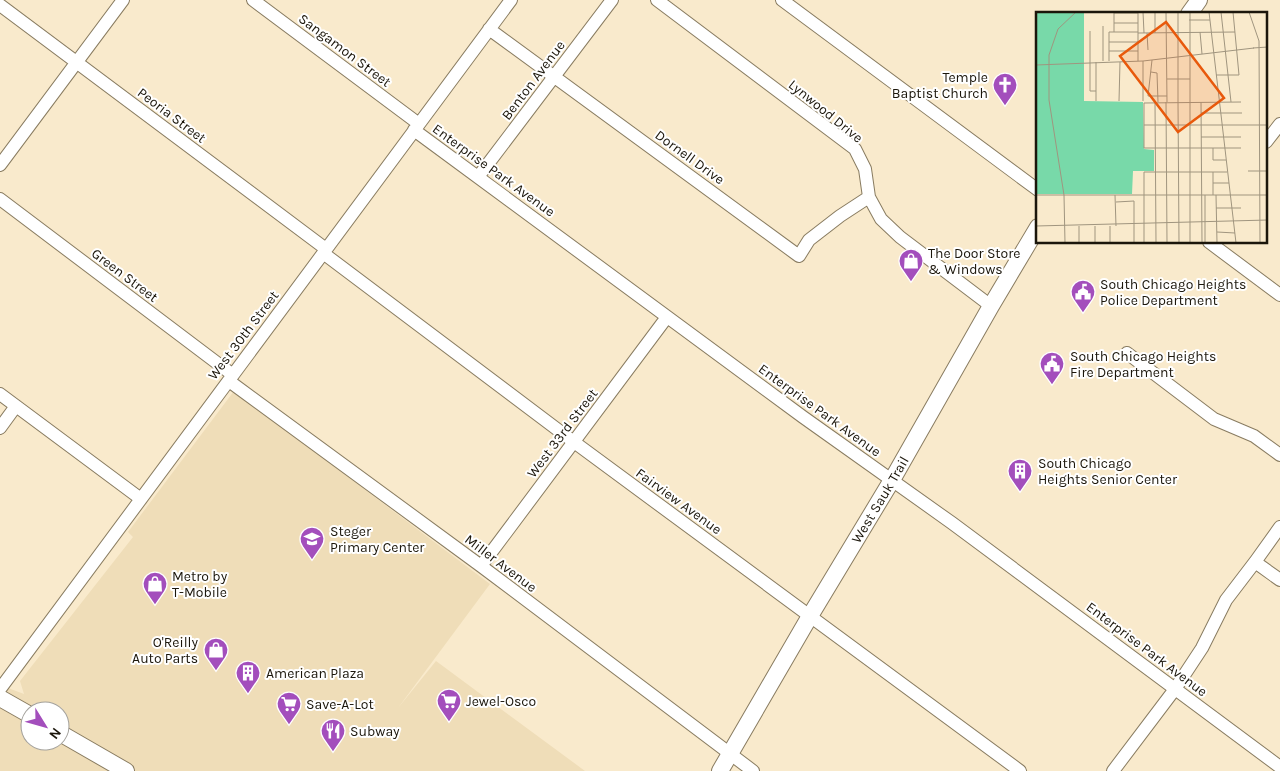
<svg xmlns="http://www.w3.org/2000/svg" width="1280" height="771" viewBox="0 0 1280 771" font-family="Karla,sans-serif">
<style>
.built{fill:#efddb8;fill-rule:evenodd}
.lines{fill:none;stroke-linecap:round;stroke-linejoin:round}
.minor-casing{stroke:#897c61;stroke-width:14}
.major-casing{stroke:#897c61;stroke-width:18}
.minor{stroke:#fff;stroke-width:12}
.major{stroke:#fff;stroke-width:16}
.labels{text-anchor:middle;stroke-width:4;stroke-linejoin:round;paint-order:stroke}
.street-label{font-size:14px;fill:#1b160b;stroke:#fff}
.poi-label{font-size:14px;fill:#1b160b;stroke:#fff;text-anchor:start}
.inset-road{fill:none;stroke:#a0957f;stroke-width:1}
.view{fill:#e8590c;fill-opacity:0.15;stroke:#e8590c;stroke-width:2.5}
.inset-edge{fill:none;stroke:#1b160b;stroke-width:2.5}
</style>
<rect width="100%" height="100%" fill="#f9eacc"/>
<path class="built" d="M 234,391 L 490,584 L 398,708 L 436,661 L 585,771 L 0,771 L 0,685 L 24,694 L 20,681 L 133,537 L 128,532 ZM 30,711 L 60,711 L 60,741 L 30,741 Z"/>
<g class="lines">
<defs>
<path id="minor" d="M 253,0 L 419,124
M 657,0 L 855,149 L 865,169 L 869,197 L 881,219 L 900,237 L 991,306
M 782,0 L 1038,190
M 0,5 L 326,249
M 489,29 L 799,256 L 809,240 L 840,216 L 869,197
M 414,130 L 803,417 L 952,523 L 1280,767
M 1266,142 L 1280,124
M 0,165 L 123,0
M 478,177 L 612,0
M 0,199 L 233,375
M 1209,242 L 1280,295
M 323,253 L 574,442 L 1020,771
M 1127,353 L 1214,419 L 1254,436 L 1280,455
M 229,381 L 481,566 L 753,771
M 0,394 L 141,499
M 0,428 L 16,406
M 1255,562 L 1280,580
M 481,566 L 667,317
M 0,689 L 511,0
M 1113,771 L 1175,689 L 1202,648 L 1226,600 L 1255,562 L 1280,527"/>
<g id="major">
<path d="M 1189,14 L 1199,0"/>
<path d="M 0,698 L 30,715"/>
<path d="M 60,733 L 126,771"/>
<path id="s1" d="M 720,771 L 810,616 L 892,480 L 991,306 L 1038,227"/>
</g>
</defs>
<use href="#minor" class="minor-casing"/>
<use href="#major" class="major-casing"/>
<use href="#minor" class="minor"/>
<use href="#major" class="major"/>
</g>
<defs>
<symbol id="church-pin" viewBox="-11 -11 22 30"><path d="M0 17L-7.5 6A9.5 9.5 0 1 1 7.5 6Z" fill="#a34ebc" stroke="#fff"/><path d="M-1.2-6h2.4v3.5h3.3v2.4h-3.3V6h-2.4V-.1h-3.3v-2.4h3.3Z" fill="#fff"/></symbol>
<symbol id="shop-pin" viewBox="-11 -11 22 30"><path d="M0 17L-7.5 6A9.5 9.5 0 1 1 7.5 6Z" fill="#a34ebc" stroke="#fff"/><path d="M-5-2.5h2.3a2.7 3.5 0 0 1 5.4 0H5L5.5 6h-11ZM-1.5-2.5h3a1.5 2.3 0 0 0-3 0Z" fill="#fff"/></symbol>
<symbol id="civic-pin" viewBox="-11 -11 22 30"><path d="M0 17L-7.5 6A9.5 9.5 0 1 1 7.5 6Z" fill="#a34ebc" stroke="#fff"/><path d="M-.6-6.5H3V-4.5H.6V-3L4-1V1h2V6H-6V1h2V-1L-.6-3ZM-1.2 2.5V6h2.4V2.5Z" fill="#fff"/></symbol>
<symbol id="building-pin" viewBox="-11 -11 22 30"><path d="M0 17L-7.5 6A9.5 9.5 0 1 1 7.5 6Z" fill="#a34ebc" stroke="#fff"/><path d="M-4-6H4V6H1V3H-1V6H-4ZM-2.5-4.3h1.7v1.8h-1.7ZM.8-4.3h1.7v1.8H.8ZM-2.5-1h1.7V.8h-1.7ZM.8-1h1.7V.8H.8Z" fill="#fff"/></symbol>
<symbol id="school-pin" viewBox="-11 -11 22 30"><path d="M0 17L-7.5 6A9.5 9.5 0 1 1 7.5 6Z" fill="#a34ebc" stroke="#fff"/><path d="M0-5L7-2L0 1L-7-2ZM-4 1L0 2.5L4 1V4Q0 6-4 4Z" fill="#fff"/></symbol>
<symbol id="supermarket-pin" viewBox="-11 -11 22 30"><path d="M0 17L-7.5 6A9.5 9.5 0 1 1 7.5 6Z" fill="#a34ebc" stroke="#fff"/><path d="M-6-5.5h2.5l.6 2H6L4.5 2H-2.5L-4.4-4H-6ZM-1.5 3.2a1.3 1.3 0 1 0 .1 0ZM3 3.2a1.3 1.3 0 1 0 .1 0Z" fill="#fff"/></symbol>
<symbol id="restaurant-pin" viewBox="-11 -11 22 30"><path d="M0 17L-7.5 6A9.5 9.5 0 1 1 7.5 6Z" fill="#a34ebc" stroke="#fff"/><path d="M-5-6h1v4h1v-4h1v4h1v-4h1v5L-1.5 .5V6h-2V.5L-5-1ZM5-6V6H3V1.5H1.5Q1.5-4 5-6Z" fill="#fff"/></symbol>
</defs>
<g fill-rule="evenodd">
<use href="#church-pin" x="991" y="71" width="28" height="38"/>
<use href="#shop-pin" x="897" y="247" width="28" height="38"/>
<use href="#civic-pin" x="1069" y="278" width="28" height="38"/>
<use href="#civic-pin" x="1038" y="350" width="28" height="38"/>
<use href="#building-pin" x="1006" y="457" width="28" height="38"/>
<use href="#school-pin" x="298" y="525" width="28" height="38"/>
<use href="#shop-pin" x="141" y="570" width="28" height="38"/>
<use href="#shop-pin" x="202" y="636" width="28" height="38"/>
<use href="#building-pin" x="234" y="659" width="28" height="38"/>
<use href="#supermarket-pin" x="435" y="687" width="28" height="38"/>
<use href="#supermarket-pin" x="275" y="690" width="28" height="38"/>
<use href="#restaurant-pin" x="319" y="717" width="28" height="38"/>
</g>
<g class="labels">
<g class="street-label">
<text transform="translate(345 50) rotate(37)" y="5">Sangamon Street</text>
<text transform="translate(533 80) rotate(-53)" y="5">Benton Avenue</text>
<text transform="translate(826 111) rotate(39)" y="5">Lynwood Drive</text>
<text transform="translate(172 115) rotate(37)" y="5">Peoria Street</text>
<text transform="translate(690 157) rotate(36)" y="5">Dornell Drive</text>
<text transform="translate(494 170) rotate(36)" y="5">Enterprise Park Avenue</text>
<text transform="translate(125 275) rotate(37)" y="5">Green Street</text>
<text transform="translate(243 335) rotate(-53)" y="5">West 30th Street</text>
<text transform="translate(820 410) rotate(36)" y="5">Enterprise Park Avenue</text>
<text transform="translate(562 433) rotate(-53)" y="5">West 33rd Street</text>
<text dy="5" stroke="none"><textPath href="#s1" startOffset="315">West Sauk Trail</textPath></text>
<text transform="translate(679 501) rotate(36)" y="5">Fairview Avenue</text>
<text transform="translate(501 563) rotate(37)" y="5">Miller Avenue</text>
<text transform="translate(1147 649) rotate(37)" y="5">Enterprise Park Avenue</text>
</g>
<g class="poi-label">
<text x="988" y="82" text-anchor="end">Temple<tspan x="988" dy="16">Baptist Church</tspan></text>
<text x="928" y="258">The Door Store<tspan x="928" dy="16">&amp; Windows</tspan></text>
<text x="1100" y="289">South Chicago Heights<tspan x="1100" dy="16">Police Department</tspan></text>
<text x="1070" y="361">South Chicago Heights<tspan x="1070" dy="16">Fire Department</tspan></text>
<text x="1038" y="468">South Chicago<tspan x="1038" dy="16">Heights Senior Center</tspan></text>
<text x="330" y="536">Steger<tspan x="330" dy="16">Primary Center</tspan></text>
<text x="172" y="581">Metro by<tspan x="172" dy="16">T-Mobile</tspan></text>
<text x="198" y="647" text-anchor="end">O'Reilly<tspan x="198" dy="16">Auto Parts</tspan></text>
<text x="266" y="678">American Plaza</text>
<text x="466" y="706">Jewel-Osco</text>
<text x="306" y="709">Save-A-Lot</text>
<text x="350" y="736">Subway</text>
</g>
</g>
<g transform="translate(1036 12)">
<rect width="231" height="231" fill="#f9eacc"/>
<path d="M 0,0 L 48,0 L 48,89 L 107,90 L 108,137 L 118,138 L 118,159 L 97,159 L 96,182 L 0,182 Z" fill="#78d9a9"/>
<path class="inset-road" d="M 102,0 L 102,49M 107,0 L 108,21M 119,0 L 119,21M 130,0 L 131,90M 142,0 L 142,90M 154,0 L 154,90M 173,0 L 200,231M 185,0 L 195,90M 213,0 L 223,29 L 224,231M 153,8 L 174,8M 78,11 L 102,11M 54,19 L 54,79 L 60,79M 78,20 L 78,1 L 102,1M 164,20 L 166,42M 102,21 L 199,20M 111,21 L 112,38M 73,30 L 102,30M 217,36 L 232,35M 73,39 L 102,39M 116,48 L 112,84 L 131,84M 67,49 L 67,14M 73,49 L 73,20 L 102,20M 107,49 L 107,89M 0,53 L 107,49 L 218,36M 115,60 L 121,61 L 122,90M 180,63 L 203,63 L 197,0M 131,67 L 154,67M 60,89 L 60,50M 83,89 L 84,50M 119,90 L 120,231M 130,90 L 131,231M 142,90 L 143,231M 154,90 L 154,231M 165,90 L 166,231M 205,90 L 108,91 L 108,136 L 205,136M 165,101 L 206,101M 108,113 L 232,113M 165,125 L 205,125M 177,136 L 177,148 L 190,148M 212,159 L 232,159M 177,160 L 177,183M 177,171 L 193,171M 0,183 L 232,183M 79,183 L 80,214M 169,183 L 169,231M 180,183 L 181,231M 80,190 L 98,189 L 98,231M 180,196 L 205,196M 0,214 L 232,208M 43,214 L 43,231M 59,214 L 59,231M 74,214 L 74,231M 181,220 L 199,221M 29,231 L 28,183 L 13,88 L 13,43 L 22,17 L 40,0M 108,231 L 108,160 L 191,160"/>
<path class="view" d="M 130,10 L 188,86 L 142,120 L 84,44 Z"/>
<rect width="231" height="231" class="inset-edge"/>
</g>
<g transform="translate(45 726) rotate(127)"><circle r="24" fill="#ffffff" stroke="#a4a29d"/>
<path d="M0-4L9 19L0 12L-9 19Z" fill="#a34ebc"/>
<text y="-8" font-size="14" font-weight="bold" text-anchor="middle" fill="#1b160b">N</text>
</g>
</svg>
